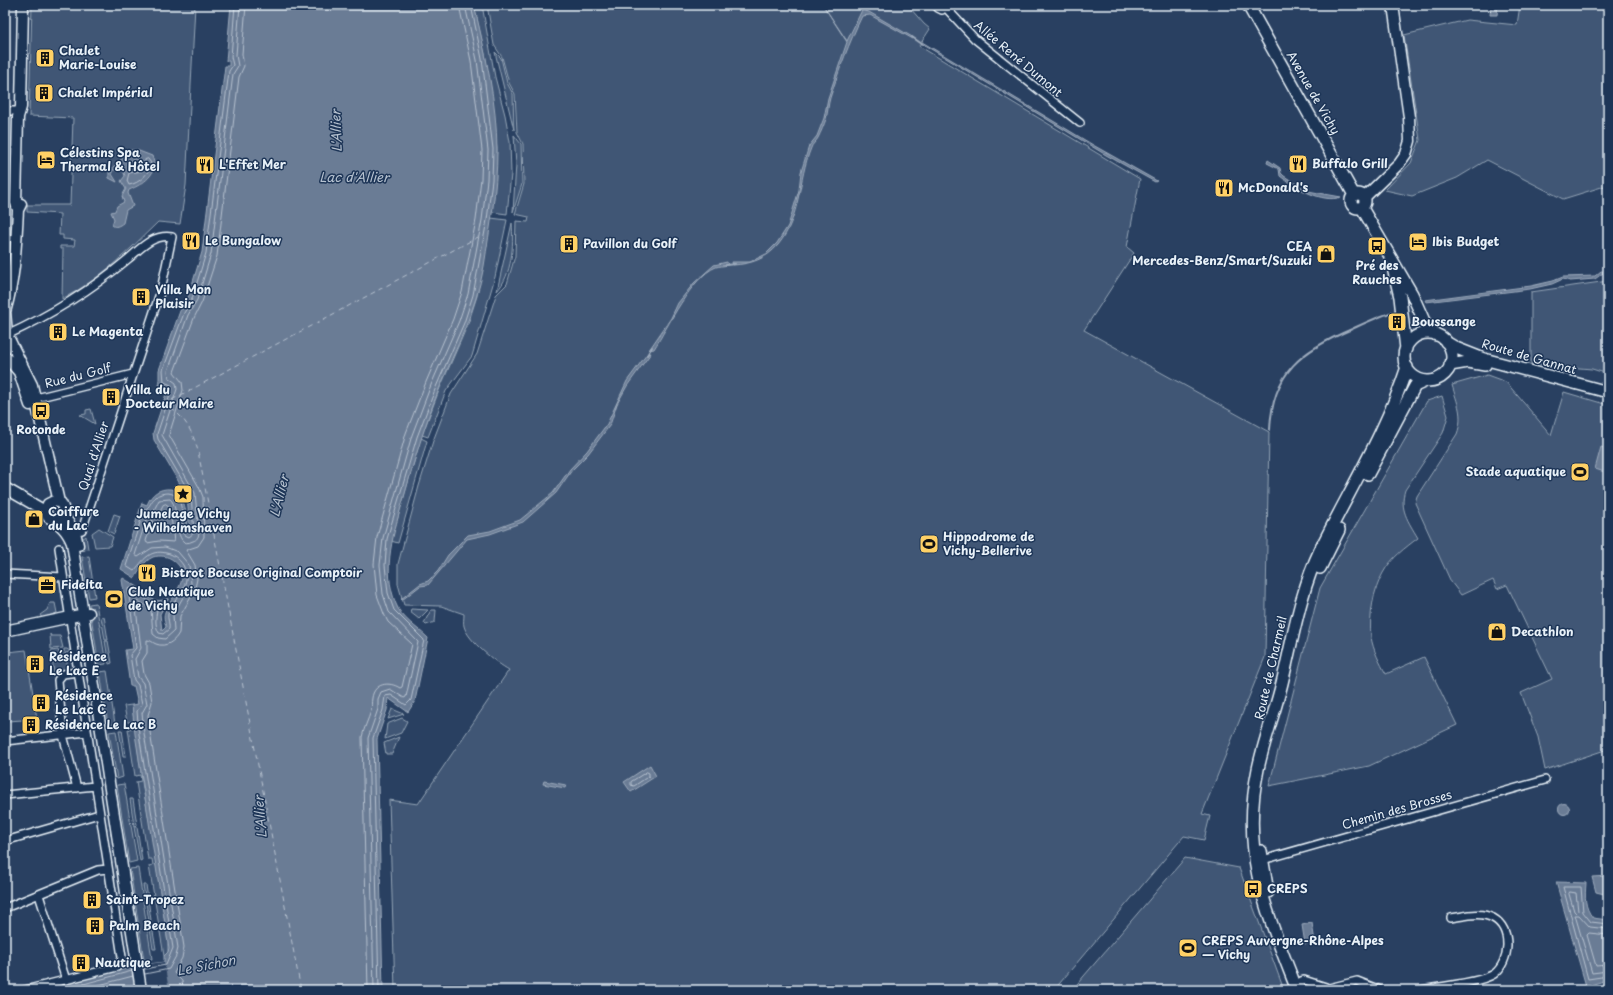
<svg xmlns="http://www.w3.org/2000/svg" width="1613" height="995" viewBox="0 0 1613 995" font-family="'Playpen Sans',sans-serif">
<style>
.green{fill:#415774;stroke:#94a4b6}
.water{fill:#6b7c95;stroke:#9dabbd;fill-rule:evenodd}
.pier{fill:#294061}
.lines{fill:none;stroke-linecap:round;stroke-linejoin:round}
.shore{stroke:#b6c2d0;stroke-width:1}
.stream{stroke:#9dabbd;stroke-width:2}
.ferry{stroke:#b6c2d0;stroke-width:1;stroke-dasharray:5 4;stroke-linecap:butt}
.street-casing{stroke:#e8f1f8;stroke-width:10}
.secondary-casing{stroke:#e8f1f8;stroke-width:13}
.primary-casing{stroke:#e8f1f8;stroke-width:14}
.street{stroke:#1d3557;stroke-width:7}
.secondary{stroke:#1d3557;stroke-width:10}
.primary{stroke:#1d3557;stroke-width:11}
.labels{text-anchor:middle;stroke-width:3;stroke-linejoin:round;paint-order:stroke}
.poi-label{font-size:12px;font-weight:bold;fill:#e8f1f8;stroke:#1d3557;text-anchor:start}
.street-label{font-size:12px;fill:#e8f1f8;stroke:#1d3557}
.water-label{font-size:13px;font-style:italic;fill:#b6c2d0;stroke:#1d3557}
</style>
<rect width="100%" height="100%" fill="#294061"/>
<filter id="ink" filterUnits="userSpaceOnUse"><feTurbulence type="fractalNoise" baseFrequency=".025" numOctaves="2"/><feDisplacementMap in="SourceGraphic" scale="8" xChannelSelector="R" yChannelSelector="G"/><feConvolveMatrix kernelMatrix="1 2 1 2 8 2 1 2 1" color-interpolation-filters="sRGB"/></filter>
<g filter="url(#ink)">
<path class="green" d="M 32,5 L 195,5 L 186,185 L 180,224 L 158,222 C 128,251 100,280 62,299 L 63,249 L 60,249 L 60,246 L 74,246 L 75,240 L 63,239 L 63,235 L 59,235 L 60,214 L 27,212 L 27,205 L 70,205 L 73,118 L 29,116 Z
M 474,5 L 482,5 L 495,77 L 505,115 L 510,142 L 511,174 L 507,214 L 492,212 L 497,149 L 486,59 Z
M 487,5 L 910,5 L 910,8 L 924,24 L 930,29 L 919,46 L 1140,179 L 1127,247 L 1134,253 L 1084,330 L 1269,432 L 1265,657 L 1202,814 L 1210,816 L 1204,840 L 1184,836 L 1054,990 L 395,990 L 389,800 L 418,804 L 509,670 C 495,662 468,641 464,626 C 463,623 464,618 464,614 L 441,606 L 404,605 L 398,584 L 398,564 L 419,486 L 433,441 L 451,394 L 477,354 L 496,295 L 507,284 L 515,256 L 516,221 L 528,222 L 529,217 L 515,214 L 524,184 L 523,144 L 517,132 L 515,94 L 509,83 L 502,57 L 494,45 Z
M 1520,5 L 1608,5 L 1608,185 L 1563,199 L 1487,160 L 1457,178 L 1412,196 L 1385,190 L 1411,163 L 1420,140 L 1404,35 L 1467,20 L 1517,25 Z
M 495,52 L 501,58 L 507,83 L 513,94 L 514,130 Z
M 514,135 L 521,144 L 522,184 L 513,212 L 516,164 Z
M 491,218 L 507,220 L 495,277 L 472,356 L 446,391 L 428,437 L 422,435 L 440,388 L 468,324 L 477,296 Z
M 512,223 C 514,245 512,275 497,291 Z
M 1608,281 L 1608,374 L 1592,369 L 1531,364 L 1531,292 Z
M 1487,375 L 1506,382 L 1551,435 L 1564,392 L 1608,405 L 1608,749 L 1545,770 L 1538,737 L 1521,693 L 1552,679 L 1507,585 L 1497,589 L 1493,580 L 1461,595 L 1451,582 L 1415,503 L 1417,496 L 1457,434 C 1464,415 1457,403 1452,385 Z
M 1442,396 L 1448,416 L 1443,433 L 1405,490 C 1399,509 1408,521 1418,538 C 1405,548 1391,558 1383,573 C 1373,590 1369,617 1371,637 C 1373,650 1380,663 1386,674 L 1424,657 L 1457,725 L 1369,766 L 1269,786 L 1320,588 L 1427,401 Z
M 91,409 L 95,424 L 80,415 L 86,414 L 86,410 Z
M 421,438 L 427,441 L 398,543 L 391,541 Z
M 114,514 L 120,516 L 114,534 L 108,531 Z
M 99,528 L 113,537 L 110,546 L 95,547 L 92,533 Z
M 86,536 L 88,549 L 81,551 L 82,539 Z
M 89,556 L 95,597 L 89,598 L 82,557 Z
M 50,603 L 55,603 L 57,613 L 42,618 L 40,615 L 47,610 Z
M 96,603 L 106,664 L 99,665 L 89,604 Z
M 411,609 L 428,610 L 419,619 L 410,612 Z
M 431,610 L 436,610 L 435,622 L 426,625 L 424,623 Z
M 104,616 L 108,640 L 105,640 L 101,617 Z
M 50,634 L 51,636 L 60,636 L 63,648 L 51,649 Z
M 105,641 L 108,641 L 112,663 L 109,664 Z
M 64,649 L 67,649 L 71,652 L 65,653 L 68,668 L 54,673 L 51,651 L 58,650 L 59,653 L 64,652 Z
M 8,650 L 8,652 L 26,650 L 37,719 L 8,721 L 8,715 L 5,714 L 5,651 Z
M 107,671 L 115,724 L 108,725 L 100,672 Z
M 132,705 L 143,789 L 149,818 L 168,943 L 168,952 L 164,956 L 149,866 L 153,865 L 152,859 L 148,859 L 136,782 L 141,781 L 140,775 L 135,776 L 128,729 L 132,728 L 131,722 L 127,722 L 124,706 Z
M 392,709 L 404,714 L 388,719 Z
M 402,718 L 407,721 L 401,733 L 385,739 L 387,724 Z
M 119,730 L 122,730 L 126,756 L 123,756 Z
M 116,731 L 123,777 L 117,779 L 109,732 Z
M 399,737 L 392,754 L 386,754 L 384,743 Z
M 124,784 L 137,861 L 129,863 L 117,785 Z
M 130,799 L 133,799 L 137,825 L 134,826 Z
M 134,827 L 137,827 L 142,860 L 140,861 Z
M 1185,858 L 1239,868 L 1284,990 L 1072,990 Z
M 138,868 L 152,959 L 144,960 L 130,869 Z
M 143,885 L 146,885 L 151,920 L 149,921 Z
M 151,921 L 156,949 L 153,949 L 149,922 Z"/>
<path class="water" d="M 231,5 L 474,5 C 485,52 497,102 497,151 C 497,191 490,227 484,266 C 476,310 456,348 439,389 C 425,424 414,461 404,497 C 394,532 381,568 396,604 C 401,618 418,628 428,638 L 415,701 L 408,712 L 388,698 L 387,710 L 377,739 L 383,990 L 169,990 L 168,988 L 153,990 L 46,990 L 134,966 L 164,962 L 164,956 L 168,952 L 169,949 L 135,734 L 132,705 L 138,704 L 134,686 L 130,686 L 125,650 L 133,649 L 122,580 L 123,578 C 129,582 136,585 140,589 C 150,596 153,605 169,598 L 160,614 L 162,631 L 166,627 C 165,623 163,616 165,612 C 171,596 195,576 173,560 C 168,556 160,555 153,557 C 144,561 140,570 135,578 L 121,569 L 142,503 L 147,505 C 151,494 159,488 171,489 C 188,496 186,517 187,532 L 190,533 L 187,496 L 154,440 L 153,433 L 168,388 L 159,385 L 159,370 L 180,311 L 188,298 L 202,252 L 225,66 L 229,66 L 229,61 L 226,61 Z
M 823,5 L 847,41 L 862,10 L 869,12 L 914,38 L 913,39 L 870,15 L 862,16 C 849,43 839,70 830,98 C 828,105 828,112 826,119 C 824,125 821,132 818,138 C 816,142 812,144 811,148 C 798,180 801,217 778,245 C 766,259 751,264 733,265 L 732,262 L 750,262 L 766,254 L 777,243 L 788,226 L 799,190 L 801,172 L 809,146 L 817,136 L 824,118 L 828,98 L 847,42 Z
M 1491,5 L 1498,5 L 1497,15 L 1490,15 Z
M 922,42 L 1093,145 L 1157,181 L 1155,182 L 1106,155 L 921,43 Z
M 131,150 L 139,151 L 152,156 C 160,174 143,184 129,190 L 128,193 L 133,206 L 126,210 L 123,223 C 119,226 115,228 112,225 L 114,219 L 111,212 L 115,211 L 117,206 L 124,202 L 122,196 L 126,189 L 121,181 L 125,176 L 123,170 L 112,170 L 112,174 L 117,182 L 109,178 L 109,171 ZM 134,159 L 141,161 L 139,167 L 133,169 L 129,166 L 130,161 Z
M 1268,160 L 1280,168 L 1281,173 L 1284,176 L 1308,191 L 1341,197 C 1323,204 1294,187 1280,176 L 1279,169 L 1267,163 Z
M 727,262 L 728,265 C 724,266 719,266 716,267 C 691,277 668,327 654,349 L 649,350 L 671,318 L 678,303 L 694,283 L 714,265 Z
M 1601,271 L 1608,272 L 1608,275 L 1603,273 L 1595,279 L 1570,281 L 1563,279 L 1552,284 L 1530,289 L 1426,302 L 1425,300 L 1531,286 L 1553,281 L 1563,277 L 1595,276 Z
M 651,353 L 627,386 L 617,404 L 610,425 L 588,454 L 572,470 L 556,493 L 523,522 L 490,534 L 467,539 L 428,585 L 420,586 L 402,600 L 401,599 L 420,584 L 428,581 L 438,571 L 448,555 L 468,535 L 490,531 L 520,520 L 553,493 L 570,469 L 587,451 L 607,424 L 627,381 L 647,354 Z
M 1601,447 L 1608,449 L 1608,473 L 1595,469 Z
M 650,765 L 656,776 L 631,792 L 624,782 Z
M 544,781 L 566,785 L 565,788 L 543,784 Z
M1558.5 809a5.5 5.5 0 1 1 11 0a5.5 5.5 0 1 1-11 0Z
M 1608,876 L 1608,895 L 1596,892 L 1592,877 Z
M 1556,882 L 1586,883 C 1585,897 1584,907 1593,918 L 1608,920 L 1608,980 L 1586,986 Z
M 1312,923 L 1315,942 L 1305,944 L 1302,925 Z"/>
<path class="pier" d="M 164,962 L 169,990 L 137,990 L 134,966 Z"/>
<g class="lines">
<path class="shore" d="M 148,159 L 151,163 C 149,174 140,183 129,185 L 127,181 L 129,173 L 142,171 L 145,167 L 145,160 Z
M 166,504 L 170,507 L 174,542 L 159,541 L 147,543 L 146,541 L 153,519 L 159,513 L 163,505 Z
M 647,772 L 649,773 L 649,776 L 634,786 L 631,785 L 631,782 Z
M 1570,892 L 1576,893 L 1578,911 L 1576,913 L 1574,911 L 1569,894 Z
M 1608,924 L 1591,922 L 1583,912 L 1581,887 L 1563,887 L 1588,979 L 1608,976
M 1608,929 L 1590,927 L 1579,915 L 1575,915 L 1592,973 L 1608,971
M 1608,935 L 1589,933 L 1587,935 L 1596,966 L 1608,965
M 144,969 L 166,965 L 173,948 L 139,734 L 137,711 L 142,704 L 138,685 L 134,680 L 130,655 L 136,648 L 128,589 L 131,588 C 141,594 145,601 158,605 C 156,614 154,625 159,633 L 163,634 L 169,629 C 170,624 167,618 168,614 C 174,597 194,585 183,565 C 179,559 173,554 166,553 C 149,549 143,561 134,571 L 126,566 L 144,510 C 151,507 150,501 156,497 C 159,494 164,493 168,493 C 186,494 181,522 183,534 L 189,537 L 194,533 L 191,495 L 158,439 L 157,434 L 172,389 L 171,385 L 164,382 L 163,370 L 184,313 L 192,299 L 206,253 L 229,71 L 233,65 L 231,57 L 235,5
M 145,974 L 169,969 L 176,956 L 178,948 L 144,733 L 142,713 L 147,704 L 143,683 L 138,677 L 135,659 L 141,648 L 135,601 L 137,600 L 151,609 L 153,634 L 158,638 L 165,639 L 174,631 L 173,615 L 191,583 L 189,565 L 178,552 L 165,547 L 152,548 L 138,557 L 135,555 L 148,514 L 154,510 L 159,500 L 170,499 C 181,507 172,552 193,541 C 197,540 198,537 199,534 L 195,493 L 162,435 L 177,389 L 176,383 L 169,378 L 168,371 L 188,315 L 197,300 L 211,254 L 233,74 L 238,66 L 236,55 L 240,5
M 61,990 L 132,971
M 80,990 L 133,976
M 183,990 L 182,981 L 174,973 L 182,958 L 184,947 L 150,732 L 148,715 L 152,702 L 149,683 L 144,674 L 142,661 L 147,653 L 147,640 C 151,640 153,643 156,644 C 166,648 175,641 179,633 L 180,616 L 194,592 L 197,579 L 195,565 L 186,550 L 198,546 L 204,537 L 203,497 L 199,487 L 169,435 L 183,390 L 182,382 L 174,372 L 194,318 L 202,302 L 217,256 L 239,77 L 244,66 L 242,54 L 246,5
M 368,990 L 362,737 C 364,728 368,720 371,711 C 372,706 371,703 372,698 C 374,683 389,681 400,688 L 402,687 L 412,644 L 388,622 L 384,614 L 377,595 L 374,564 L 377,537 L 406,433 L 426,382 L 453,319 L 462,292 L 476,220 L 481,179 L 482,150 L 471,61 L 459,5
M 374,990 L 368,738 L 378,709 L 378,699 L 381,692 L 390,689 L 404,698 L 406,697 L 418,642 L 389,612 L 383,594 L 380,565 L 383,538 L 412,435 L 431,385 L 459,321 L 468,294 L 482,220 L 487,180 L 488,150 L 477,60 L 465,5
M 379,990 L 373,738 L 383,710 L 385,696 L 391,695 L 406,705 L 411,700 L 424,640 L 394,610 L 388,593 L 385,565 L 387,539 L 417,437 L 436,387 L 464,323 L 473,295 L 487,220 L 492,180 L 493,149 L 482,59 L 471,5"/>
<path class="stream" d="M 912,37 L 922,44
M 726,265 L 735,264
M 647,355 L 652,347
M 1270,430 C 1272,372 1302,350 1352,329 C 1367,322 1381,315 1397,311"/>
<path class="ferry" d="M 163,404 C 184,414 192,430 198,451 L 301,990
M 164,404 L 480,236"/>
<defs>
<path id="street" d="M 936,5 L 938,8 L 942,10 L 948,5
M 946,8 L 975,39 L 1080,123
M 5,111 L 20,111
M 7,335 C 51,315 91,290 128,259 C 141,248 153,234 172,237 L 161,290 L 82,530 L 71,532
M 32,399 L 133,374
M 5,574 L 63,577
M 5,741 L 87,732
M 77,788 L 63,735 L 58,680 L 63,674 L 78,672
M 5,795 L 95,786
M 5,841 L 99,814
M 1259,861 L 1545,780
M 39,895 L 66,980
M 5,908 L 98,870 L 108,869
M 25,990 L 117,967 L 121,962 L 122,957 L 59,548
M 1301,990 L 1301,981 L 1304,980 L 1326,987
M 1321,990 L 1357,981 L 1380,990
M 1419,990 C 1437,987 1480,983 1494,974 C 1510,962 1513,929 1493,918 C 1480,911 1465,916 1451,918"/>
<path id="secondary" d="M 1365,197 L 1399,164 L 1406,154 L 1410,141 L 1409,117 L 1393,5
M 18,210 L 16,203 L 18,117 L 21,107 L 23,5
M 5,311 L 7,335 L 32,385 L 59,502
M 5,312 C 15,278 16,245 18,210 L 21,204
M 5,356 L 19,372 L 30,405
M 5,488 L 45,511
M 63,515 L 75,532 L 78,545
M 55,520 L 62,517 L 64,510 L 61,503 L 54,501 L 48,504 L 45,511 L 48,517 C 60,524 67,530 72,543 L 141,990
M 5,631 L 89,613"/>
<path id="primary" d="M 1248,5 L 1354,195
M1351 201a7 7 0 1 1 14 0a7 7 0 1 1-14 0Z
M 1362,208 L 1412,294 L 1424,321 L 1436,335
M 1394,272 L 1400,297 L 1406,349
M1404 357a24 24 0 1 1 48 0a24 24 0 1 1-48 0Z
M 1446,342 L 1456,348 L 1484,359 L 1608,392
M 1450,365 L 1468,362 L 1485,365
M 1368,474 L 1415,386 L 1426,381
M 1320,568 L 1339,530
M 1261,851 L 1268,892
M 1297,990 C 1267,913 1240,854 1258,769 C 1264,740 1275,712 1282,683 C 1293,638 1300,592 1320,550 C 1350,489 1386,432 1407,367"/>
</defs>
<use href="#street" class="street-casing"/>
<use href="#secondary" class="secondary-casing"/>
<use href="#primary" class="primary-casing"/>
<use href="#street" class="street"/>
<use href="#secondary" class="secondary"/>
<use href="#primary" class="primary"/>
</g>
</g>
<defs>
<symbol id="building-square" viewBox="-11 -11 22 22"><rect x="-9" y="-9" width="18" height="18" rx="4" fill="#ffd166" stroke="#1d3557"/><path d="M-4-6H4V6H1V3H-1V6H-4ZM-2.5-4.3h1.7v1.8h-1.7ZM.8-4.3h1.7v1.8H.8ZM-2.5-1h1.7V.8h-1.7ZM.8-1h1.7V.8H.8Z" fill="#111"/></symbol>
<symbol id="hotel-square" viewBox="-11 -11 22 22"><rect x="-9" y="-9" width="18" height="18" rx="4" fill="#ffd166" stroke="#1d3557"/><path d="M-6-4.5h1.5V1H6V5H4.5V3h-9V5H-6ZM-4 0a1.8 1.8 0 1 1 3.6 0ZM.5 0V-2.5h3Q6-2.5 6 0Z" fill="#111"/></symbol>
<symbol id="restaurant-square" viewBox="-11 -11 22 22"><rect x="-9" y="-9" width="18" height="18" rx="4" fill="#ffd166" stroke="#1d3557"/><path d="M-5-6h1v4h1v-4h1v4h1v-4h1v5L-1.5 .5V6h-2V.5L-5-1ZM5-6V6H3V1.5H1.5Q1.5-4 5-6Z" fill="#111"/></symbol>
<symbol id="bus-square" viewBox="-11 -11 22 22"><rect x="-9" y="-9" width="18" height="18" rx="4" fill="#ffd166" stroke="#1d3557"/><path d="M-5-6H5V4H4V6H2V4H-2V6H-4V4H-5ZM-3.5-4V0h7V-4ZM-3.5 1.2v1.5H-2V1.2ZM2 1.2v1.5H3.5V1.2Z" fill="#111"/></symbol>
<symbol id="shop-square" viewBox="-11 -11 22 22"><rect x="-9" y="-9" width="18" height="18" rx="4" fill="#ffd166" stroke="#1d3557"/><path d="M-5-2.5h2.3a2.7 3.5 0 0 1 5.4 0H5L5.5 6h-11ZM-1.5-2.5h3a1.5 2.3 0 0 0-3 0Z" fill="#111"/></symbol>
<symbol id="stadium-square" viewBox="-11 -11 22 22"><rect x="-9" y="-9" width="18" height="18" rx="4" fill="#ffd166" stroke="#1d3557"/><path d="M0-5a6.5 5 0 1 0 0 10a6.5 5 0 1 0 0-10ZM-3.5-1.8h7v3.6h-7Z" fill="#111"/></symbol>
<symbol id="sight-square" viewBox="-11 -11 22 22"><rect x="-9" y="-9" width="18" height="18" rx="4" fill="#ffd166" stroke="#1d3557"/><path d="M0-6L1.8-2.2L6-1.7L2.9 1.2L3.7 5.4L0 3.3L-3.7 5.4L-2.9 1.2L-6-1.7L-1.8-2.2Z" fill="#111"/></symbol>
<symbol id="office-square" viewBox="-11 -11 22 22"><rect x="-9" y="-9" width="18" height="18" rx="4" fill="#ffd166" stroke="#1d3557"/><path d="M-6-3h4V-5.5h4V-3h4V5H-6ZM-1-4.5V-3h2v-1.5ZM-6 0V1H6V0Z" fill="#111"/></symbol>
</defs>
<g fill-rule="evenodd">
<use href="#building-square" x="34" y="47" width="22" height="22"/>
<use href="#building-square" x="33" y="82" width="22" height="22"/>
<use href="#hotel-square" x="35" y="149" width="22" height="22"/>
<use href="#restaurant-square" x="1287" y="153" width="22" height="22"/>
<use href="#restaurant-square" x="194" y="154" width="22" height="22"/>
<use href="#restaurant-square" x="1213" y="177" width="22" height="22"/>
<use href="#restaurant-square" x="180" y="230" width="22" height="22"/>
<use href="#hotel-square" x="1407" y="231" width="22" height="22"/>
<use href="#building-square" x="558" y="233" width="22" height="22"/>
<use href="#bus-square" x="1366" y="235" width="22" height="22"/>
<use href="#shop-square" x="1315" y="243" width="22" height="22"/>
<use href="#building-square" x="130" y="286" width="22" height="22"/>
<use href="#building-square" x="1386" y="311" width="22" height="22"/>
<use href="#building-square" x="47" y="321" width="22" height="22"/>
<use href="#building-square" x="100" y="386" width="22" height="22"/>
<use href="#bus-square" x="30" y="400" width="22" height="22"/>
<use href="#stadium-square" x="1569" y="461" width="22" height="22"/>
<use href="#sight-square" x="172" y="483" width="22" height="22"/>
<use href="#shop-square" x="23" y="508" width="22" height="22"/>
<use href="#stadium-square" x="918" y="533" width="22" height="22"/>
<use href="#restaurant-square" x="136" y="562" width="22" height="22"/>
<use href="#office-square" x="36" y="574" width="22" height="22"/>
<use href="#stadium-square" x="103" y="588" width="22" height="22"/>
<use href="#shop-square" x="1486" y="621" width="22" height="22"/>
<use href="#building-square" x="24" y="653" width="22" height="22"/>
<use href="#building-square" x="30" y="692" width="22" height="22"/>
<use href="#building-square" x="20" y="714" width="22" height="22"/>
<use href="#bus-square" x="1242" y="878" width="22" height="22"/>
<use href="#building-square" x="81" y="889" width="22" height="22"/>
<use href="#building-square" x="84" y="915" width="22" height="22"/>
<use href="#stadium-square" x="1177" y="937" width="22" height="22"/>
<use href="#building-square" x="70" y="952" width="22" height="22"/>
</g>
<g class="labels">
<g class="poi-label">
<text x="59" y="55">Chalet<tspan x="59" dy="14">Marie-Louise</tspan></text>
<text x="58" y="97">Chalet Impérial</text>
<text x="60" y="157">Célestins Spa<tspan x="60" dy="14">Thermal &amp; Hôtel</tspan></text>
<text x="1312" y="168">Buffalo Grill</text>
<text x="219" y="169">L'Effet Mer</text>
<text x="1238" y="192">McDonald's</text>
<text x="205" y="245">Le Bungalow</text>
<text x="1432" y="246">Ibis Budget</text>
<text x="583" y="248">Pavillon du Golf</text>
<text x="1312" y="251" text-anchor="end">CEA<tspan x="1312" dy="14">Mercedes-Benz/Smart/Suzuki</tspan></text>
<text x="1377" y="270" text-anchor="middle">Pré des<tspan x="1377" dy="14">Rauches</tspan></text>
<text x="155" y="294">Villa Mon<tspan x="155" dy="14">Plaisir</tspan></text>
<text x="1411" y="326">Boussange</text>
<text x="72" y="336">Le Magenta</text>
<text x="125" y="394">Villa du<tspan x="125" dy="14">Docteur Maire</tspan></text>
<text x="41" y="434" text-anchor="middle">Rotonde</text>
<text x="1566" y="476" text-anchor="end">Stade aquatique</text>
<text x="48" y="516">Coiffure<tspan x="48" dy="14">du Lac</tspan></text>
<text x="183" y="518" text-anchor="middle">Jumelage Vichy<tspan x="183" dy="14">- Wilhelmshaven</tspan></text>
<text x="943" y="541">Hippodrome de<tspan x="943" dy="14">Vichy-Bellerive</tspan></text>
<text x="161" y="577">Bistrot Bocuse Original Comptoir</text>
<text x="61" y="589">Fidelta</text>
<text x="128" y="596">Club Nautique<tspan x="128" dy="14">de Vichy</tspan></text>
<text x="1511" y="636">Decathlon</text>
<text x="49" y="661">Résidence<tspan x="49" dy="14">Le Lac E</tspan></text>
<text x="55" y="700">Résidence<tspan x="55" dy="14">Le Lac C</tspan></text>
<text x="45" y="729">Résidence Le Lac B</text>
<text x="1267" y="893">CREPS</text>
<text x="106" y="904">Saint-Tropez</text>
<text x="109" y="930">Palm Beach</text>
<text x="1202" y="945">CREPS Auvergne-Rhône-Alpes<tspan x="1202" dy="14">— Vichy</tspan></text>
<text x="95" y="967">Nautique</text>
</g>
<g class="street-label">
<text transform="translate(1018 59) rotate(40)" y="4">Allée René Dumont</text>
<text transform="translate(1313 93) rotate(60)" y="4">Avenue de Vichy</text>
<text transform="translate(1529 357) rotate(16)" y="4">Route de Gannat</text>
<text transform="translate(78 376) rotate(-14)" y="4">Rue du Golf</text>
<text transform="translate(94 456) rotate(-72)" y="4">Quai d'Allier</text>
<text transform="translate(1271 668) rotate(-77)" y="4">Route de Charmeil</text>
<text transform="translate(1397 810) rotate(-16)" y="4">Chemin des Brosses</text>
</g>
<g class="water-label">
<text transform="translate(336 131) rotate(-92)" y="5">L'Allier</text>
<text x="354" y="182">Lac d'Allier</text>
<text transform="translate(279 496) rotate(-76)" y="5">L'Allier</text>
<text transform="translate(260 817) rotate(-95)" y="5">L'Allier</text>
<text transform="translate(206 965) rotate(-11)" y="5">Le Sichon</text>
</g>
</g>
<rect width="1613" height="995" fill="none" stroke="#1d3557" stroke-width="20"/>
<rect x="10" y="10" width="1593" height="975" fill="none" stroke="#e8f1f8" stroke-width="1.5" filter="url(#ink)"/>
</svg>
